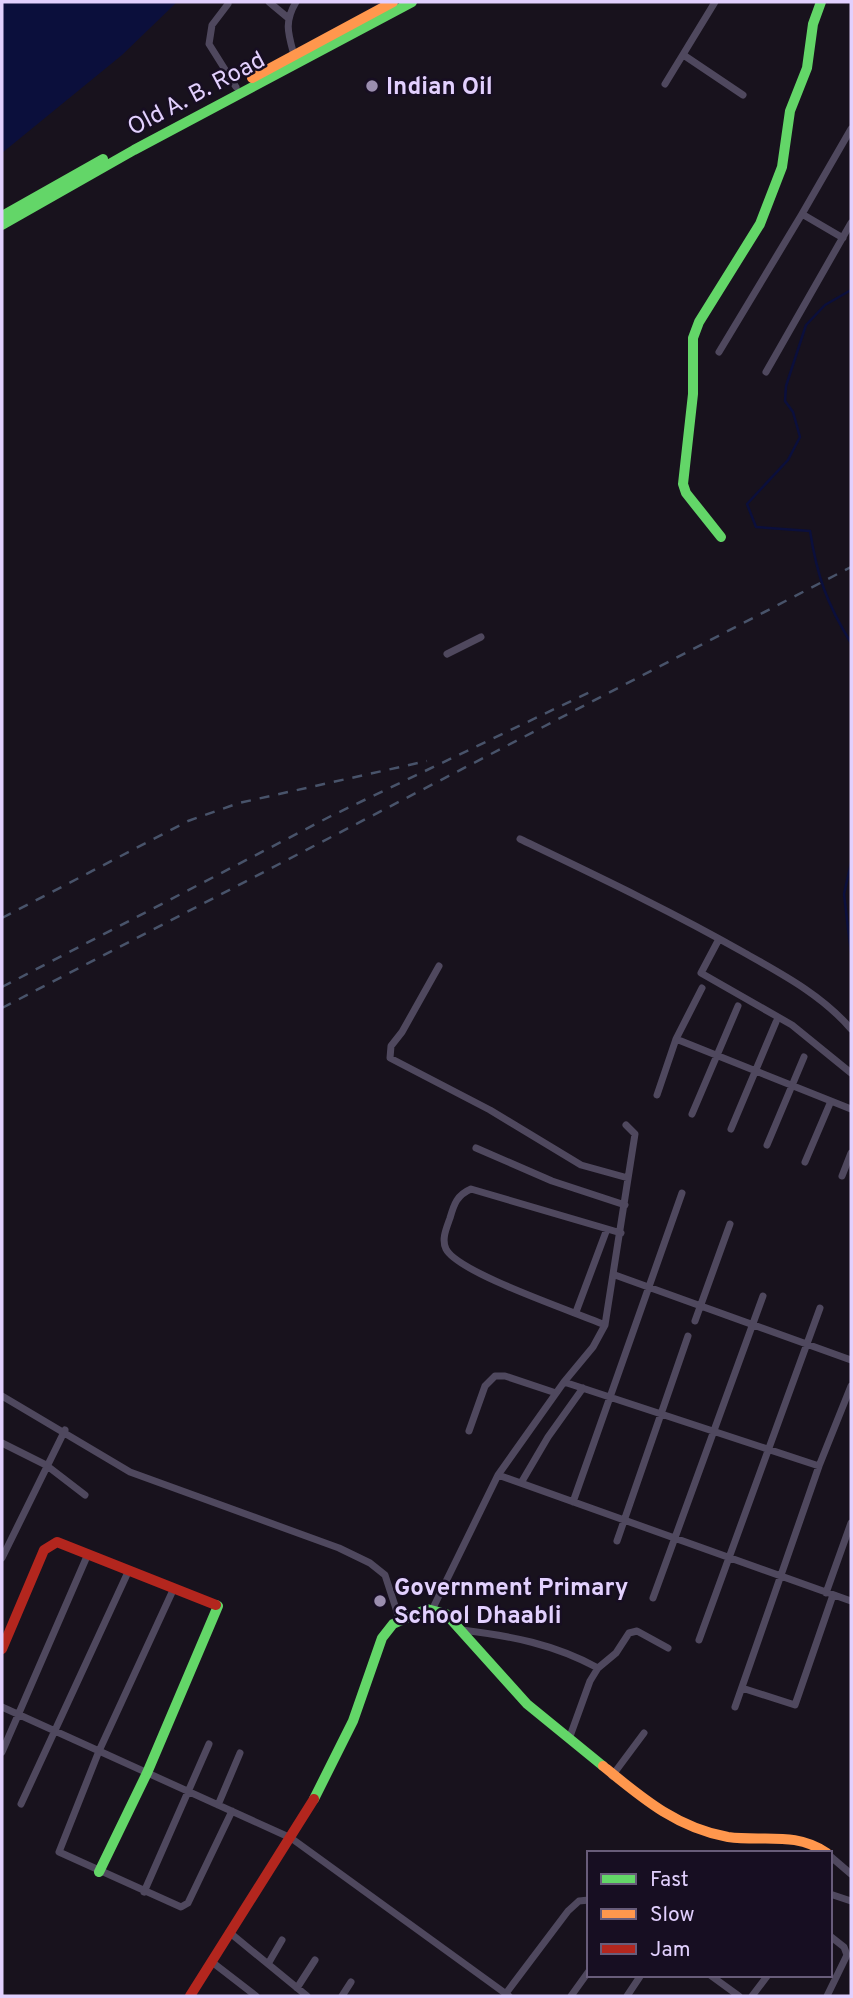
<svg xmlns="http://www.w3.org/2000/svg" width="853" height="1998" viewBox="0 0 853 1998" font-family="Overpass,sans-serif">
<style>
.water{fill:#0b0f3c}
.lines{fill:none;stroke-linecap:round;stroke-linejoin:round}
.stream{stroke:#0b0f3c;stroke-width:2.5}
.street{stroke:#4f485e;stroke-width:7}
.fast{stroke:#63d668;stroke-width:10}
.slow{stroke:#ff974d;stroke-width:10}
.jam{stroke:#b3261e;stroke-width:10}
.rail{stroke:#48536a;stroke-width:2.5;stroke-dasharray:10 9;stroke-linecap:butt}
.poi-dot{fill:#9b8eaf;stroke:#170e22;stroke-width:2.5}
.labels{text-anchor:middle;stroke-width:5;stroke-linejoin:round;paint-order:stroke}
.poi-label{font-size:24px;font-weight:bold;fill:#e2d0fe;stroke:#170e22;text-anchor:start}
.street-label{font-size:24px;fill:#e2d0fe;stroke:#170e22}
</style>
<rect width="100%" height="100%" fill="#18121d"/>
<path class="water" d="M 2,2 L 177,2 L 122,55 L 2,153 Z"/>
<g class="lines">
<path class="stream" d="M 851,290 L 825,305 L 806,325 L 786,386 L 785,401 L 793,412 L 800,437 L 788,460 L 747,504 L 756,527 L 810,531 C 817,576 827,604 851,643
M 851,863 L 844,894 L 851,953"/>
<path class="street" d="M 269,2 L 287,17
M 228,4 L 212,25 L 209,44 L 236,87
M 294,55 C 288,33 284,22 296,2
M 685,56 L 743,95
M 665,84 L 715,2
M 802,214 L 851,129
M 719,352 L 802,214 L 843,238
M 766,372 L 851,223
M 447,654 L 481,637
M 520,839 C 595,875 671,911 743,952 C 782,974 822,995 851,1029
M 719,939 L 701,973 L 792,1025 L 851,1073
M 439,966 L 402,1032 L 391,1046 L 390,1058 L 490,1110 L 581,1165 L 628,1178
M 676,1039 L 702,988
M 657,1095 L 676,1039 L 851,1109
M 692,1114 L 738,1006
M 731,1129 L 776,1022
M 767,1145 L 804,1057
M 476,1148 L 552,1181 L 625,1205
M 805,1162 L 831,1101
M 842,1176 L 851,1153
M 615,1275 L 851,1360
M 576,1312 L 607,1229
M 695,1321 L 730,1224
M 605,1325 C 575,1312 458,1273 446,1249 C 441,1239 447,1227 450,1218 C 454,1204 457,1195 471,1189 L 621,1233
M 564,1382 L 593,1347 L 605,1325 L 635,1134 L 626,1125
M 2,1396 L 130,1472 L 339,1548 L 370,1563 L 385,1575 L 400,1621
M 469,1431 L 485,1386 L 495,1376 L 505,1376 L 556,1393
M 2,1443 L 46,1465 L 85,1495
M 498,1475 L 564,1382 L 819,1466
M 521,1483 L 548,1437 L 583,1388
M 573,1502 L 682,1193
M 617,1541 L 688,1336
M 2,1558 L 65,1430
M 174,1588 L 99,1751 L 59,1852 L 181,1907 L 188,1903 L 232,1811
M 826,1593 L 851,1523
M 653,1598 L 763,1296
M 433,1608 L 498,1475 L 851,1601
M 462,1630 C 511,1636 554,1644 598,1668
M 699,1640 L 820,1308
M 742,1688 L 795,1705 L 833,1595
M 2,1707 L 291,1838 L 509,1996
M 735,1707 L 819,1466 L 851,1386
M 569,1739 L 590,1681 L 598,1668 L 616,1653 L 629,1633 L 637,1631 L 668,1648
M 2,1752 L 88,1554
M 612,1776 L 644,1733
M 21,1804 L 129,1570
M 218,1805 L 240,1753
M 830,1856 L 851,1874
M 144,1892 L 209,1744
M 830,1894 L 851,1901
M 229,1932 L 307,1996
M 212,1962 L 256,1996
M 268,1964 L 282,1940
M 710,1975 L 739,1996
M 297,1988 L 315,1960
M 507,1992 L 568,1911 L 579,1901 L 589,1900
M 342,1996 L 351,1982
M 571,1996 L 589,1971
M 627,1996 L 641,1975
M 752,1996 L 768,1975
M 827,1996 L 847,1955 L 844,1947 L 830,1936"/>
<path class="fast" d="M 2,216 L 103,159
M 2,225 L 134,150 L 412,2
M 721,537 L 686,493 L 683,484 L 693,394 L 693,338 L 699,322 L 760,224 L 782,167 L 790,111 L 807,68 L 813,24 L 821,2
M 314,1799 L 353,1721 L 382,1638 L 393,1624 L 427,1609 L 446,1614 L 527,1704 L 603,1766
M 99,1872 L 147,1773 L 218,1606 L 216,1605"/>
<path class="slow" d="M 252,78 L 393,2
M 603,1766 C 642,1798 677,1828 728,1837 C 764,1842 795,1831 827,1853"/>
<path class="jam" d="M 2,1649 L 44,1550 L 57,1542 L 216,1605
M 190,1996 L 314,1799"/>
<path class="rail" d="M 2,918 L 188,821 L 239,803 L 427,761
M 2,987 L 331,816 L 590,692
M 2,1008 L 851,567"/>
</g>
<g class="poi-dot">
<circle cx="372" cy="86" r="7"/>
<circle cx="380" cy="1601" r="7"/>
</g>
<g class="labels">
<g class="poi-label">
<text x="386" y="94">Indian Oil</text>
<text x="394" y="1595">Government Primary<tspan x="394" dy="28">School Dhaabli</tspan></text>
</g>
<g class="street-label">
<text transform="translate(196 93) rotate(-28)" y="8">Old A. B. Road</text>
</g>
</g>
<rect width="853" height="1998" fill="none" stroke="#e2d0fe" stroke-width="7"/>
<rect x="587" y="1851" width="245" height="126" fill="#170e22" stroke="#685c7a" stroke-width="2"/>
<rect x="601" y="1874" width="35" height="10" fill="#63d668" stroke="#685c7a" stroke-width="2"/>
<text x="650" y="1886" font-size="21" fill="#e2d0fe">Fast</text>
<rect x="601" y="1909" width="35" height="10" fill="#ff974d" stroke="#685c7a" stroke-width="2"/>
<text x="650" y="1921" font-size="21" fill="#e2d0fe">Slow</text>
<rect x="601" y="1944" width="35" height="10" fill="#b3261e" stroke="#685c7a" stroke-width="2"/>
<text x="650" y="1956" font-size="21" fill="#e2d0fe">Jam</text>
</svg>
